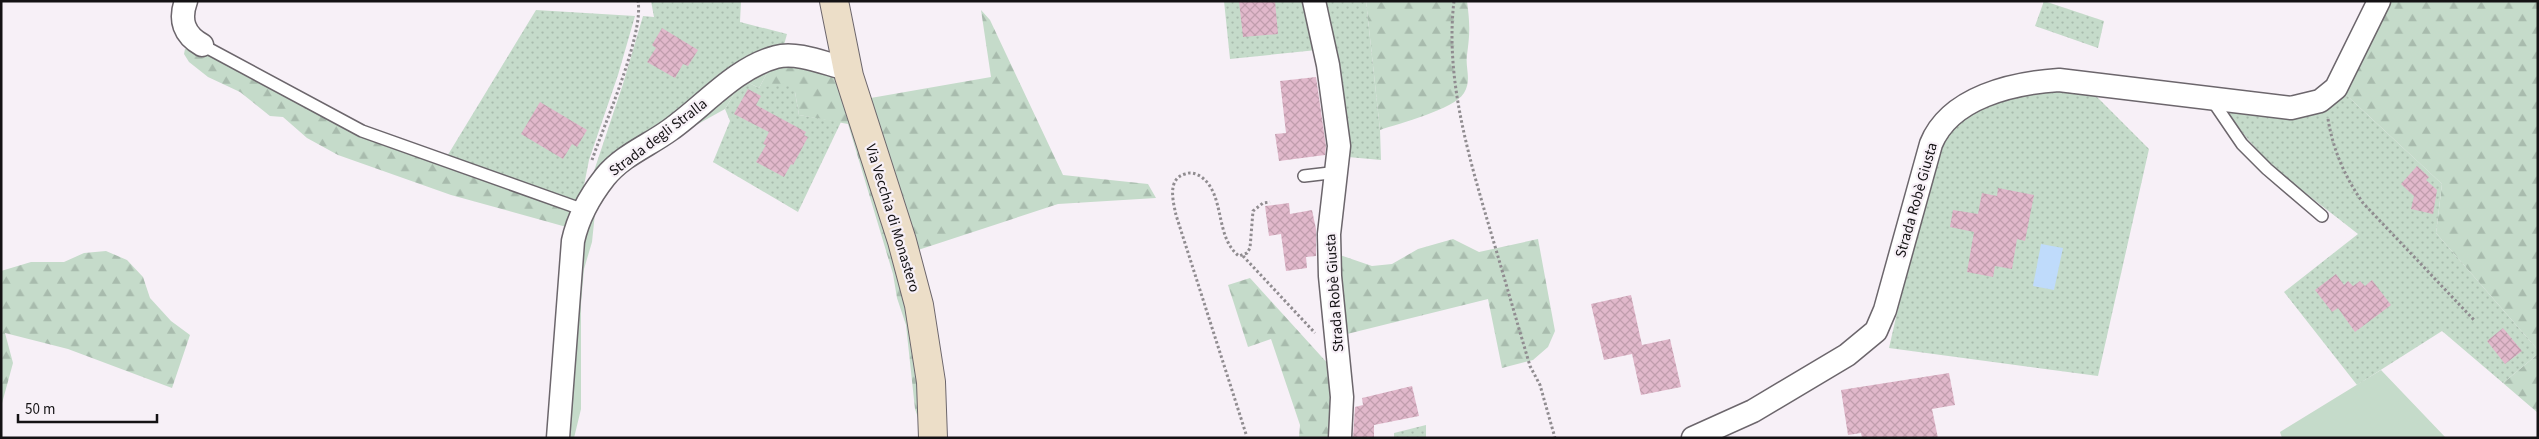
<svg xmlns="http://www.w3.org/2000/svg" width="2539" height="439" viewBox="0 0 2539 439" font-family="'Source Sans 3',sans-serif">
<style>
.green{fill:#c5dbca}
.forest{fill:url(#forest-firs)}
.garden{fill:url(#garden-dots)}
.water{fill:#bfdbfb}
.building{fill:url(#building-cross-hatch)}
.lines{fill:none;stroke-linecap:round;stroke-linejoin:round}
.lane-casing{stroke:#6c666c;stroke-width:14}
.street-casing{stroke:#6c666c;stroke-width:25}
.secondary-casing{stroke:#6c666c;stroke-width:30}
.path{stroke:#908c90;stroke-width:3;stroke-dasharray:2.5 2.5;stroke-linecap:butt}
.lane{stroke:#fff;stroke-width:11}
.street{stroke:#fff;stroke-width:22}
.secondary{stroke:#ecdec8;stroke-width:28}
.labels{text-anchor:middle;stroke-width:4.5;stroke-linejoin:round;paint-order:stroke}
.street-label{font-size:15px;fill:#141214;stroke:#f7f0f7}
</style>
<defs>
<pattern id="forest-firs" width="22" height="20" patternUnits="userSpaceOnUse" patternTransform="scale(1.25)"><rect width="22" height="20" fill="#c5dbca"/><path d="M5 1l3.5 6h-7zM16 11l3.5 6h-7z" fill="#a8bbad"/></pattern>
<pattern id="garden-dots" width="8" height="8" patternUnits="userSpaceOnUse" patternTransform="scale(1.25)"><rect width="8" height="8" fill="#c5dbca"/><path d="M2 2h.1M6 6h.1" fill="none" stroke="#a8bbad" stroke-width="1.8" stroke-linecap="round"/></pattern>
<pattern id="building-cross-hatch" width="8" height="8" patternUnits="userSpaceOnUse" patternTransform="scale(1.25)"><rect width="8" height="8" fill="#e1b8cb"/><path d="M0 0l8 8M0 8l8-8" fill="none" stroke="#c09dad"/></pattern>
</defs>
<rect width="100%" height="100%" fill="#f7f0f7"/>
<path class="green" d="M 773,62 L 759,88 L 745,81 L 740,84 L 725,109 L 644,154 L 634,162 L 617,180 L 595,213 L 592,242 L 584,269 L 581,304 L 581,409 L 574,438 L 565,438 L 578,250 C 582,226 591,204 605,184 C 622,161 646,152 668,136 C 703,110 733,78 773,62 Z
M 2381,370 L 2446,438 L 2282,438 L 2280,432 Z"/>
<path class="forest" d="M 1366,1 L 1467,1 C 1470,24 1470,33 1467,55 C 1465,68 1472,80 1464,93 C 1453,110 1400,123 1380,130 Z
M 2385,1 L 2538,1 L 2538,350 L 2436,233 L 2442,184 L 2342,91 Z
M 981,10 L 990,20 L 1063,175 L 1148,184 L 1156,198 L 1058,204 L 915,251 L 865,99 L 991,77 Z
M 185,49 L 203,50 L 327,117 L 577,212 L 570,228 L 451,195 L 338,155 L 307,138 L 283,117 L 270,116 L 240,92 L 208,77 L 189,62 L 184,54 Z
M 773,62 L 835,72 L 900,267 L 925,438 L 915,409 L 906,325 L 897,298 L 893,274 L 848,124 L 799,115 L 795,92 L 759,88 Z
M 1453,239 L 1479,252 L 1538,239 L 1555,331 L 1548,347 L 1533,360 L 1502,368 L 1488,299 L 1343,335 L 1337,254 L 1372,266 L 1392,264 L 1418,249 Z
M 106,251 L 127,260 L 143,277 L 150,298 L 171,321 L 190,335 L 172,388 L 68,349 L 5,333 L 13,363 L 1,407 L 1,271 L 31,262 L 64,262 L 84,253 Z
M 1250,278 L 1330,366 L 1332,438 L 1299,438 L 1300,425 L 1271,339 L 1248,347 L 1228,285 Z
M 2538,354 L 2538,413 L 2503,383 Z"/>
<path class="garden" d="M 651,1 L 741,1 L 740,22 L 787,34 L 782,52 L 592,177 L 623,84 L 643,16 L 654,17 Z
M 1224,1 L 1306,1 L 1317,50 L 1230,59 Z
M 1322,1 L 1366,1 L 1380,130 L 1381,160 L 1348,157 Z
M 2044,1 L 2104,21 L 2098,48 L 2035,26 Z
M 536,10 L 635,16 L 618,75 L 589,160 L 580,206 L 446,158 Z
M 745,81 L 759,88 L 788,83 L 795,92 L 799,115 L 841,122 L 798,212 L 713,162 L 730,121 L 725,109 L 740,84 Z
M 2031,90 L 2091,91 L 2149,149 L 2098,376 L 1889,348 L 1927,181 L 1949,130 L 1978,108 Z
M 2342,91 L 2442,184 L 2436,233 L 2538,350 L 2538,354 L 2503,383 L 2442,331 L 2357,385 L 2284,292 L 2358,234 C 2311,196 2256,161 2226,108 Z
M 1426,425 L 1426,438 L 1394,438 L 1394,433 Z"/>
<path class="water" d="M 2041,244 L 2063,248 L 2054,290 L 2033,286 Z"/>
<path class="building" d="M 1239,1 L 1275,1 L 1278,34 L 1243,37 Z
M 662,28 L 698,50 L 688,66 L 683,64 L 675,78 L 647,62 L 656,48 L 652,45 Z
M 1316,77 L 1326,146 L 1325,155 L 1279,161 L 1275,134 L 1286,133 L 1280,81 Z
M 748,89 L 761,96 L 756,105 L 806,132 L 804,135 L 808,137 L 793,165 L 791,164 L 784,177 L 756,162 L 766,145 L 763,144 L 769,132 L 734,114 Z
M 540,102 L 587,130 L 577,147 L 572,144 L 563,159 L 521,134 Z
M 2417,166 L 2429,177 L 2426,180 L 2437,190 L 2433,214 L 2411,209 L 2414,196 L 2401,184 Z
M 1998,188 L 2034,195 L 2025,241 L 2017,239 L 2012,269 L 1995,266 L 1993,277 L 1967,272 L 1974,232 L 1950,227 L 1953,210 L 1978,214 L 1982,193 L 1997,196 Z
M 1289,203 L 1290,214 L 1312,210 L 1316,229 L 1316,256 L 1306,257 L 1307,268 L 1286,271 L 1281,234 L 1269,236 L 1265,206 Z
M 2336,274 L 2344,285 L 2348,281 L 2353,286 L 2360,281 L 2365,286 L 2372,280 L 2391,305 L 2355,332 L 2338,308 L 2332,312 L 2315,290 Z
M 1631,295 L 1642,345 L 1670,339 L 1681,387 L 1641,395 L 1632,354 L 1604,360 L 1591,304 Z
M 2503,328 L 2522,351 L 2505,364 L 2487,341 Z
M 1949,373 L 1955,405 L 1932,409 L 1938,438 L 1862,438 L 1861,433 L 1848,435 L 1841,390 Z
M 1412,386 L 1419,416 L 1374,425 L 1374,438 L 1353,438 L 1355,407 L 1363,405 L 1362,398 Z"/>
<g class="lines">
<defs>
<path id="lane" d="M 202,45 L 362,131 L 584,210
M 2212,100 L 2242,144 L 2267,169 L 2322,216
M 1304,176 L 1338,172"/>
<path id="street" d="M 186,1 C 179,20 184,35 202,45
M 1314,1 L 1328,65 L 1339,146 L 1329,234 L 1330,276 L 1342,397 L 1340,438
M 558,438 L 573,241 C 578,218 590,196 605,177 C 623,155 648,146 670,130 C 704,106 735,68 776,57 C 797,51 826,64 847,69
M 1693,438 L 1753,411 L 1847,355 L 1876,331 L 1885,310 L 1931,144 C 1950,97 2013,83 2059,80 L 2291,108 L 2320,101 L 2336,88 L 2379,1"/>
<path id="secondary" d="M 834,1 L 849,76 L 902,241 L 919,305 L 931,382 L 933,438"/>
</defs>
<use href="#lane" class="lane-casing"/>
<use href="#street" class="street-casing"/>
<use href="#secondary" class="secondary-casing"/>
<path class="path" d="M 1454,1 C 1445,77 1468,154 1489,226 C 1503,273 1516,319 1530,366 L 1540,385 L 1555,438
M 2328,119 C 2333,150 2345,177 2363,203 L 2474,320
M 592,160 C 604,125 644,35 638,1
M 1243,256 L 1315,333
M 1246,434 L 1176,215 C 1173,201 1167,179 1185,174 C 1190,172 1195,173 1200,176 C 1226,193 1214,237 1239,256 L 1247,253 L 1250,248 L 1253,211 L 1263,203 L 1270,202"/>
<use href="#lane" class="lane"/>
<use href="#street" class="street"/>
<use href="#secondary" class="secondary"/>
</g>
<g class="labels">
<g class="street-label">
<text transform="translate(658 137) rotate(-37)" y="5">Strada degli Stralla</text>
<text transform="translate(1916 200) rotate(-74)" y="5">Strada Robè Giusta</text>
<text transform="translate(893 218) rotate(73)" y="5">Via Vecchia di Monastero</text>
<text transform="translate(1334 293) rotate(-94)" y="5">Strada Robè Giusta</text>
</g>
</g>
<rect width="2539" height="439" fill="none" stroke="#141214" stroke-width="5"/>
<path d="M18 414v8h139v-8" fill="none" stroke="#141214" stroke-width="2.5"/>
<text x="25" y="414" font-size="15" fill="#141214" stroke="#f7f0f7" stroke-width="4" paint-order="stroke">50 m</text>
</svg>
